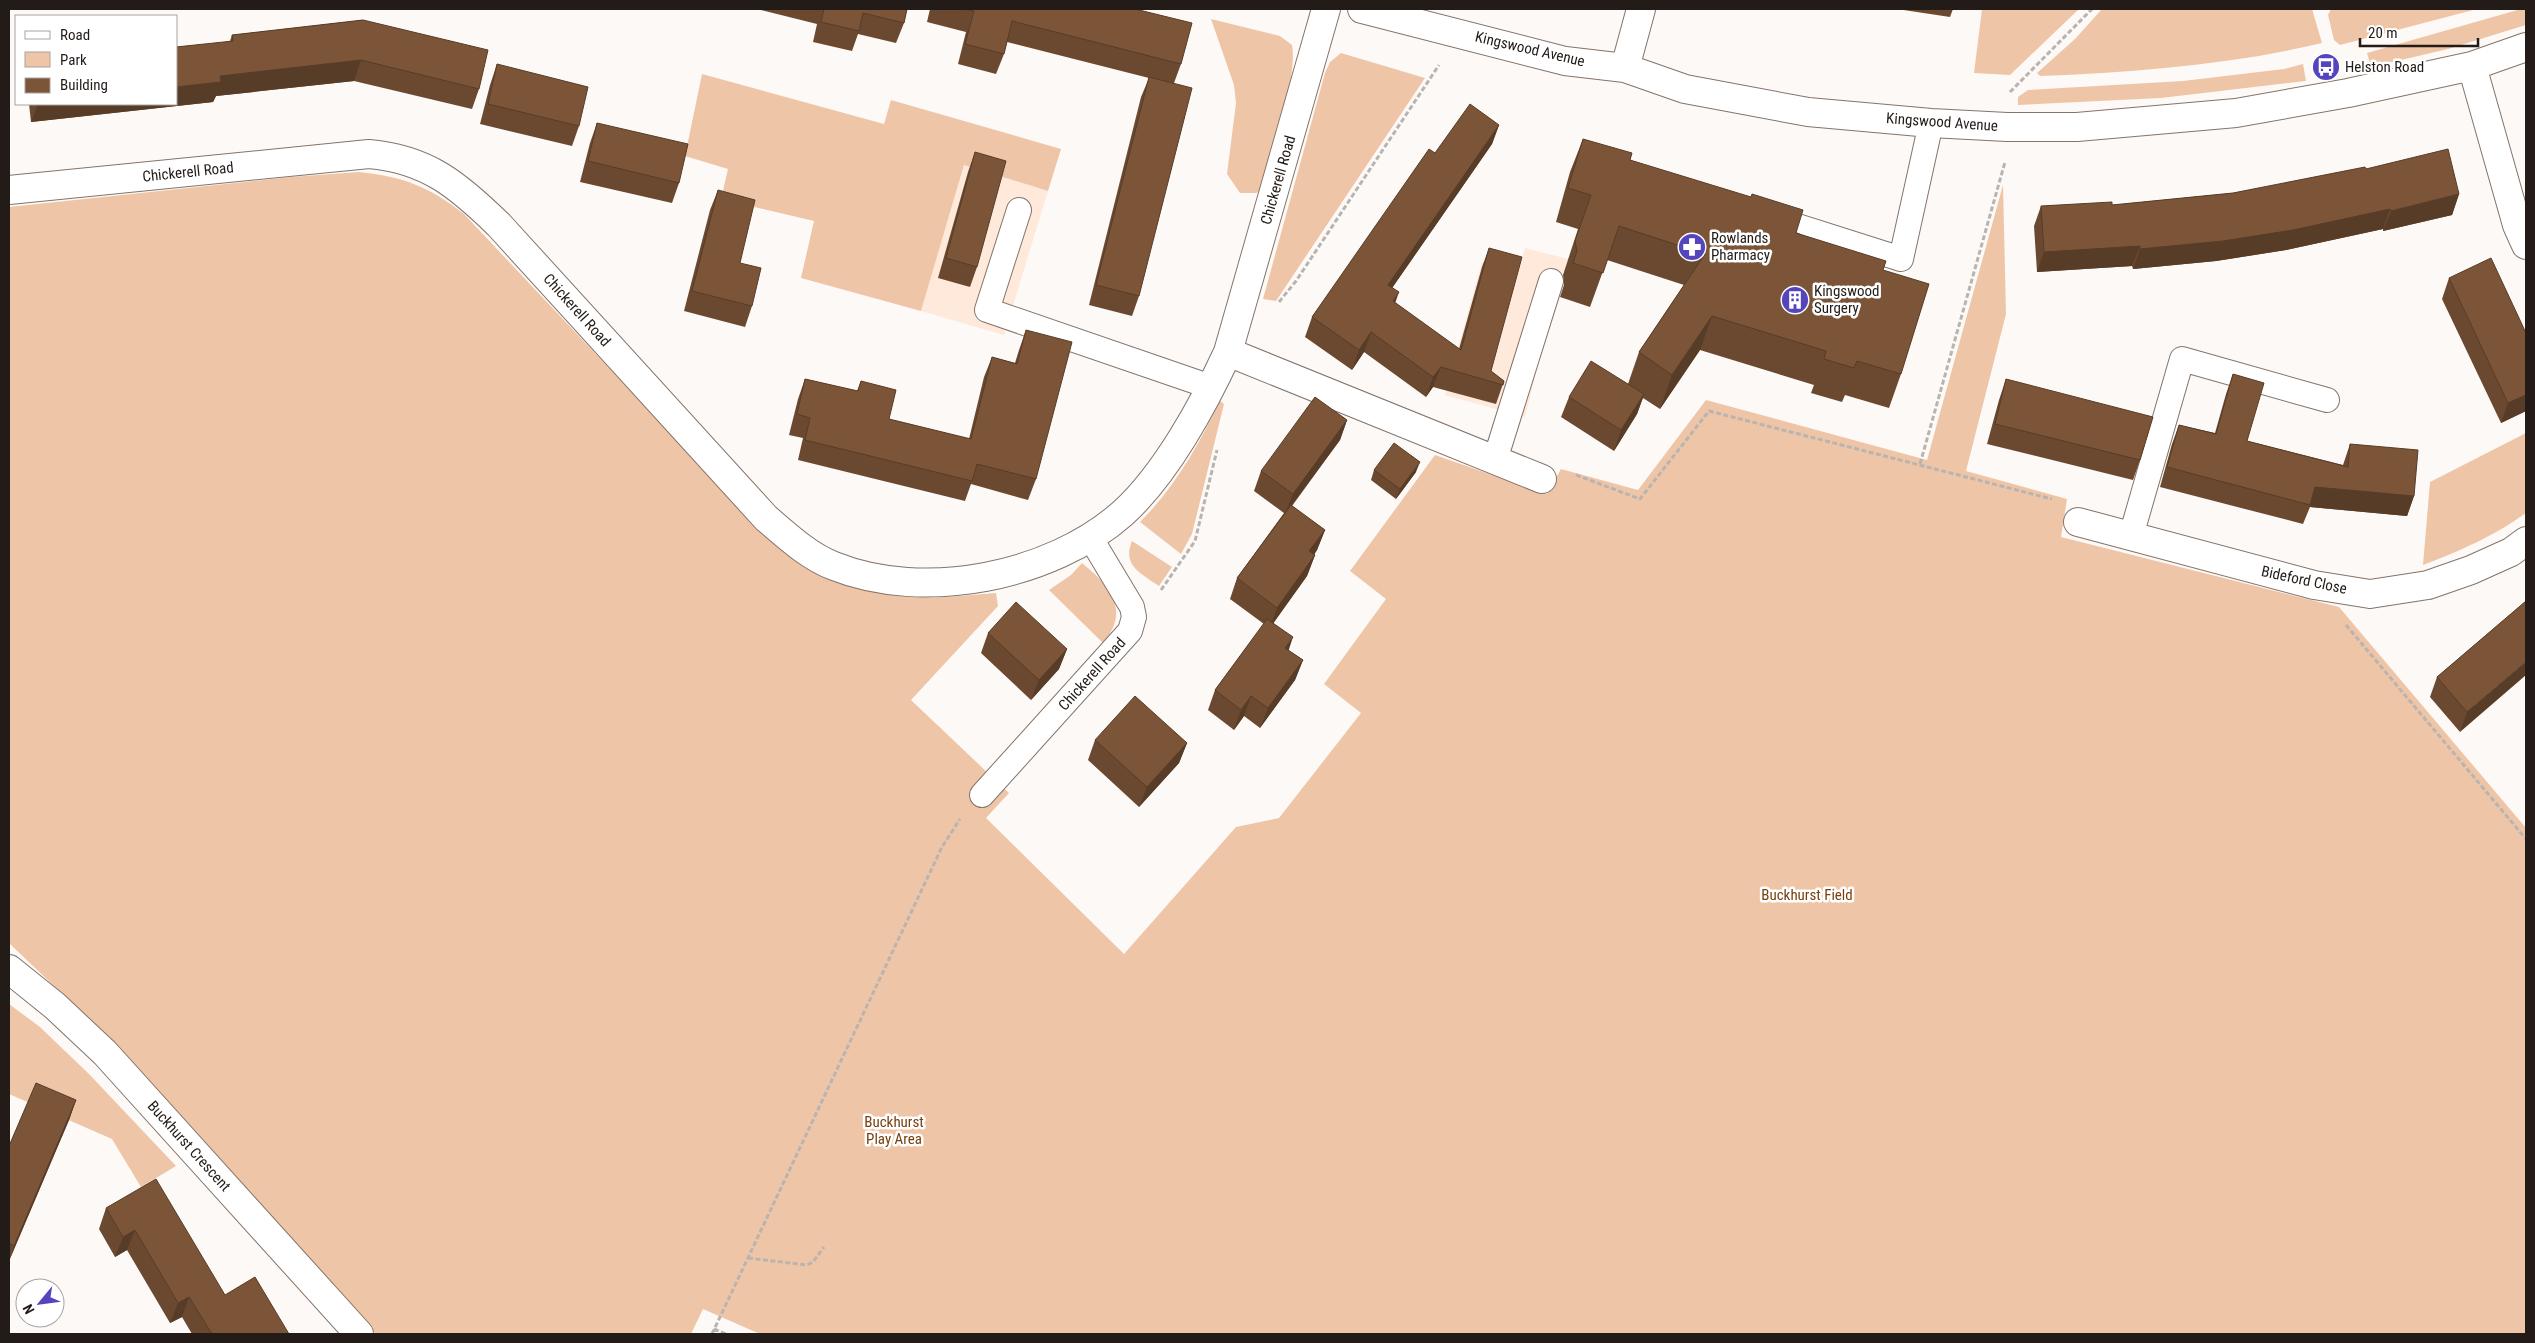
<svg xmlns="http://www.w3.org/2000/svg" width="2535" height="1343" viewBox="0 0 2535 1343" font-family="'Roboto Condensed',sans-serif">
<style>
.built{fill:#fee9db}
.green{fill:#efc5a8}
.lines{fill:none;stroke-linecap:round;stroke-linejoin:round}
.service-casing{stroke:#847469;stroke-width:26}
.minor-casing{stroke:#847469;stroke-width:30}
.path{stroke:#b9b4b0;stroke-width:3;stroke-dasharray:5 2.5;stroke-linecap:butt}
.service{stroke:#fff;stroke-width:24}
.minor{stroke:#fff;stroke-width:28}
.wall{fill:#6b4931}
.shaded-wall{fill:#573c28}
.building{fill:#7c5539;stroke:#573c28}
.labels{text-anchor:middle;stroke-width:5;stroke-linejoin:round;paint-order:stroke}
.street-label{font-size:15px;fill:#221b17;stroke:#fff}
.poi-label{font-size:15px;fill:#221b17;stroke:#fff;text-anchor:start}
.park-label{font-size:15px;fill:#77400e;stroke:#fff}
</style>
<rect width="100%" height="100%" fill="#fdf9f6"/>
<path class="built" d="M 964,165 L 1048,191 L 1004,335 L 921,311 Z
M 1525,248 L 1568,259 L 1555,295 L 1525,417 L 1445,395 L 1482,262 L 1519,271 Z"/>
<path class="green" d="M 1982,9 L 2079,9 L 2010,75 L 1974,73 Z
M 2102,9 L 2312,9 L 2322,43 C 2229,65 2136,72 2040,76 L 2037,73 L 2075,39 Z
M 2331,9 L 2477,9 L 2340,45 L 2334,40 L 2328,15 Z
M 2521,9 L 2526,9 L 2526,25 L 2448,49 L 2371,67 L 2367,53 Z
M 1211,19 L 1280,36 L 1292,45 C 1298,77 1271,155 1262,190 L 1256,193 L 1240,193 L 1227,174 L 1236,103 L 1234,85 Z
M 1341,53 L 1425,78 L 1276,301 L 1263,299 L 1325,73 L 1330,62 Z
M 2303,64 L 2306,81 L 2161,98 L 2018,105 L 2018,97 L 2028,90 L 2183,81 L 2284,69 Z
M 702,74 L 884,124 L 891,100 L 1061,149 L 1048,191 L 964,165 L 921,311 L 801,278 L 814,221 L 721,199 L 728,169 L 685,156 Z
M 359,172 C 404,177 428,186 464,214 L 771,540 L 836,579 L 877,593 L 934,598 L 996,593 L 998,606 L 911,700 L 1009,793 L 986,818 L 1124,954 L 1236,827 L 1279,818 L 1361,713 L 1324,684 L 1386,599 L 1350,571 L 1435,455 L 1547,494 L 1561,469 L 1638,490 L 1706,400 L 1927,460 L 2003,185 L 2006,314 L 1966,471 L 2067,499 L 2061,537 L 2339,607 L 2526,828 L 2526,1334 L 760,1334 L 703,1309 L 691,1334 L 376,1334 L 102,1032 L 9,943 L 9,207 L 291,177 Z
M 1220,401 L 1224,404 L 1192,534 L 1181,554 L 1140,522 C 1175,487 1198,446 1220,401 Z
M 2526,433 L 2526,513 C 2492,537 2462,550 2423,565 L 2430,482 Z
M 1132,541 L 1172,567 L 1159,586 C 1140,573 1122,565 1132,541 Z
M 1082,563 C 1110,586 1131,610 1103,643 L 1049,590 L 1071,575 Z
M 9,1004 L 40,1027 L 90,1075 L 176,1166 L 141,1187 L 112,1139 L 9,1094 Z"/>
<g class="lines">
<defs>
<path id="service" d="M 1019,210 L 987,310 L 1211,387
M 1769,217 L 1901,259 L 1931,123
M 1495,460 L 1551,281
M 2131,536 L 2182,359 L 2327,400
M 982,795 L 1130,631 L 1134,617 L 1132,607 L 1090,537"/>
<path id="minor" d="M 1362,9 L 1565,61 L 1625,68 L 1685,89 L 1808,112 L 1931,123 L 2007,127 L 2077,127 L 2236,113 L 2348,93 L 2472,66 L 2526,47
M 2472,66 L 2517,225 L 2526,245
M 1625,68 L 1641,9
M 9,190 L 369,154 C 427,159 458,185 499,225 L 766,518 C 786,535 808,556 834,566 C 924,602 1051,577 1123,513 C 1166,474 1204,404 1228,352 L 1326,9
M 1228,352 L 1542,479
M 2078,522 L 2314,585 L 2370,594 L 2428,585 L 2471,570 L 2511,552 L 2526,541
M 9,969 L 55,1006 L 105,1053 L 359,1334"/>
</defs>
<use href="#service" class="service-casing"/>
<use href="#minor" class="minor-casing"/>
<path class="path" d="M 2010,92 L 2092,9
M 1279,302 L 1296,281 L 1439,65
M 1920,464 L 2005,162
M 1576,475 L 1640,499 L 1709,411 L 2052,499
M 1161,590 L 1195,541 L 1217,450
M 2346,625 L 2526,839
M 748,1258 L 807,1265 L 813,1262 L 824,1247
M 714,1329 L 726,1334
M 712,1334 L 942,847 L 960,819"/>
<use href="#service" class="service"/>
<use href="#minor" class="minor"/>
</g>
<path class="wall" d="M 757,9 L 907,9 L 904,23 L 896,43 L 858,34 L 852,51 L 813,42 L 817,24 Z
M 930,9 L 1135,9 L 1181,64 L 1174,83 L 1139,296 L 1132,316 L 1089,305 L 1141,97 L 1149,78 L 1007,42 L 1004,54 L 996,74 L 958,64 L 966,32 L 927,22 Z
M 1897,9 L 1953,9 L 1950,17 Z
M 363,20 L 479,89 L 472,109 L 354,81 L 216,96 L 213,102 L 31,122 L 29,104 L 176,104 L 230,41 L 232,35 Z
M 497,64 L 579,126 L 572,146 L 480,124 L 490,85 Z
M 597,123 L 679,183 L 672,203 L 580,182 L 590,143 Z
M 1499,125 L 1492,144 L 1392,288 L 1395,303 L 1459,349 L 1482,267 L 1489,248 L 1491,371 L 1504,381 L 1496,404 L 1433,387 L 1426,397 L 1364,352 L 1352,370 L 1305,337 L 1312,317 L 1435,153 Z
M 1583,139 L 1630,160 L 1883,270 L 1901,374 L 1889,408 L 1845,395 L 1842,402 L 1811,393 L 1814,385 L 1700,350 L 1660,409 L 1643,398 L 1637,414 L 1614,451 L 1561,417 L 1569,397 L 1628,384 L 1639,352 L 1684,285 L 1607,260 L 1590,307 L 1560,297 L 1564,285 L 1563,275 L 1578,229 L 1556,222 L 1570,172 Z
M 975,152 L 977,267 L 970,287 L 938,278 L 968,172 Z
M 2366,169 L 2459,194 L 2452,215 L 2383,231 L 2383,229 L 2286,250 L 2216,261 L 2133,269 L 2132,266 L 2037,272 L 2034,226 L 2041,206 L 2112,205 L 2233,193 Z
M 718,190 L 740,263 L 752,306 L 745,327 L 684,311 L 710,210 Z
M 2449,278 L 2526,333 L 2526,411 L 2501,423 L 2442,299 Z
M 1026,330 L 1036,479 L 1028,500 L 971,484 L 965,501 L 798,460 L 803,438 L 789,435 L 798,399 L 805,379 L 857,391 L 861,381 L 889,419 L 969,439 L 984,377 L 992,357 L 1015,363 L 1019,350 Z
M 2233,374 L 2247,441 L 2343,465 L 2350,444 L 2414,496 L 2407,516 L 2310,507 L 2303,524 L 2160,487 L 2172,444 L 2179,425 L 2215,433 L 2226,394 Z
M 2006,379 L 2140,460 L 2133,480 L 1987,444 L 1999,400 Z
M 1347,420 L 1340,440 L 1292,506 L 1325,530 L 1317,550 L 1314,555 L 1315,555 L 1307,576 L 1273,623 L 1288,650 L 1303,660 L 1295,680 L 1260,728 L 1244,716 L 1234,730 L 1208,710 L 1215,690 L 1264,624 L 1230,599 L 1237,578 L 1284,513 L 1254,491 L 1261,471 Z
M 1374,470 L 1416,472 L 1396,499 L 1371,480 Z
M 2526,601 L 2460,732 L 2430,697 L 2437,677 Z
M 988,633 L 1067,649 L 1059,669 L 1031,700 L 981,653 Z
M 1095,740 L 1187,743 L 1179,763 L 1139,807 L 1088,760 Z
M 76,1100 L 69,1120 L 9,1261 L 9,1146 Z
M 106,1208 L 225,1295 L 289,1334 L 192,1334 L 182,1317 L 170,1323 L 127,1250 L 115,1257 L 99,1229 Z"/>
<path class="shaded-wall" d="M 361,60 L 354,81 L 216,96 L 213,102 L 31,122 L 38,104 L 176,104 L 176,87 L 220,76 Z
M 1499,125 L 1492,144 L 1381,304 L 1388,285 Z
M 2459,194 L 2452,215 L 2383,231 L 2391,211 Z
M 2390,209 L 2383,229 L 2286,250 L 2216,261 L 2133,269 L 2140,249 Z
M 2140,246 L 2132,266 L 2037,272 L 2044,252 Z
M 1399,292 L 1392,312 L 1393,301 Z
M 1712,316 L 1700,350 L 1660,409 L 1672,375 Z
M 1371,332 L 1364,352 L 1352,370 L 1359,350 Z
M 1441,367 L 1433,387 L 1426,397 L 1433,377 Z
M 1644,394 L 1637,414 L 1614,451 L 1621,430 Z
M 2526,395 L 2526,411 L 2501,423 L 2508,403 Z
M 1347,420 L 1340,440 L 1285,514 L 1293,494 Z
M 1420,462 L 1416,472 L 1396,499 L 1400,489 Z
M 2315,487 L 2414,496 L 2407,516 L 2310,507 Z
M 1325,530 L 1317,550 L 1302,571 L 1309,551 Z
M 1315,555 L 1307,576 L 1270,628 L 1277,608 Z
M 1293,637 L 1286,658 L 1285,648 Z
M 1067,649 L 1059,669 L 1031,700 L 1039,680 Z
M 1303,660 L 1295,680 L 1260,728 L 1268,708 Z
M 2526,662 L 2526,675 L 2460,732 L 2467,712 Z
M 1251,696 L 1244,716 L 1234,730 L 1241,710 Z
M 1187,743 L 1179,763 L 1139,807 L 1147,787 Z
M 76,1100 L 69,1120 L 9,1261 L 14,1246 Z
M 135,1230 L 127,1250 L 115,1257 L 123,1237 Z
M 189,1297 L 182,1317 L 170,1323 L 178,1303 Z"/>
<path class="building" d="M 824,9 L 907,9 L 904,23 L 863,13 L 859,31 L 821,22 Z
M 962,9 L 1135,9 L 1192,23 L 1181,64 L 1012,21 L 1004,54 L 965,44 L 974,11 Z
M 363,20 L 488,50 L 479,89 L 361,60 L 220,76 L 221,82 L 176,87 L 176,47 L 233,41 L 232,35 Z
M 497,64 L 588,87 L 579,126 L 488,104 Z
M 1149,77 L 1192,88 L 1139,296 L 1096,285 Z
M 1470,104 L 1499,125 L 1388,285 L 1399,292 L 1393,301 L 1461,350 L 1489,248 L 1522,257 L 1491,371 L 1504,381 L 1503,385 L 1441,367 L 1433,377 L 1371,332 L 1359,350 L 1312,317 L 1429,149 L 1435,153 Z
M 597,123 L 688,144 L 679,183 L 588,161 Z
M 1583,139 L 1632,153 L 1630,160 L 1751,197 L 1752,194 L 1803,210 L 1796,233 L 1886,261 L 1883,270 L 1929,284 L 1901,374 L 1857,361 L 1854,368 L 1824,359 L 1826,351 L 1712,316 L 1672,375 L 1639,352 L 1705,254 L 1619,226 L 1603,273 L 1573,263 L 1577,251 L 1575,241 L 1591,195 L 1568,188 Z
M 2448,149 L 2459,194 L 2391,211 L 2390,209 L 2293,230 L 2223,241 L 2140,249 L 2140,246 L 2044,252 L 2041,206 L 2112,202 L 2112,205 L 2233,193 L 2365,167 L 2366,169 Z
M 975,152 L 1006,161 L 977,267 L 946,258 Z
M 718,190 L 755,200 L 740,263 L 761,268 L 752,306 L 692,291 Z
M 2491,258 L 2526,333 L 2526,395 L 2508,403 L 2449,278 Z
M 1026,330 L 1072,342 L 1036,479 L 977,464 L 972,481 L 805,440 L 810,418 L 797,414 L 805,379 L 858,391 L 861,381 L 896,390 L 889,419 L 971,439 L 992,357 L 1017,364 Z
M 1591,361 L 1644,394 L 1621,430 L 1569,397 Z
M 2233,374 L 2264,383 L 2247,441 L 2348,467 L 2350,444 L 2418,450 L 2414,496 L 2315,487 L 2310,505 L 2167,467 L 2179,425 L 2216,434 Z
M 2006,379 L 2153,417 L 2140,460 L 1995,424 Z
M 1315,397 L 1347,420 L 1293,494 L 1261,471 Z
M 1394,443 L 1420,462 L 1400,489 L 1374,470 Z
M 1291,505 L 1325,530 L 1309,551 L 1315,555 L 1277,608 L 1237,578 Z
M 2526,601 L 2526,662 L 2467,712 L 2437,677 Z
M 1016,602 L 1067,649 L 1039,680 L 988,633 Z
M 1267,619 L 1293,637 L 1285,648 L 1303,660 L 1268,708 L 1251,696 L 1241,710 L 1215,690 Z
M 1135,696 L 1187,743 L 1147,787 L 1095,740 Z
M 36,1083 L 76,1100 L 14,1246 L 9,1243 L 9,1146 Z
M 156,1179 L 225,1295 L 255,1277 L 289,1334 L 212,1334 L 189,1297 L 178,1303 L 135,1230 L 123,1237 L 106,1208 Z"/>
<defs>
<symbol id="bus-disc" viewBox="-11 -11 22 22"><circle r="9.5" fill="#5545bd" stroke="#fff"/><path d="M-5-6H5V4H4V6H2V4H-2V6H-4V4H-5ZM-3.5-4V0h7V-4ZM-3.5 1.2v1.5H-2V1.2ZM2 1.2v1.5H3.5V1.2Z" fill="#fff"/></symbol>
<symbol id="pharmacy-disc" viewBox="-11 -11 22 22"><circle r="9.5" fill="#5545bd" stroke="#fff"/><path d="M-2-6h4v4h4v4h-4v4h-4v-4h-4v-4h4Z" fill="#fff"/></symbol>
<symbol id="building-disc" viewBox="-11 -11 22 22"><circle r="9.5" fill="#5545bd" stroke="#fff"/><path d="M-4-6H4V6H1V3H-1V6H-4ZM-2.5-4.3h1.7v1.8h-1.7ZM.8-4.3h1.7v1.8H.8ZM-2.5-1h1.7V.8h-1.7ZM.8-1h1.7V.8H.8Z" fill="#fff"/></symbol>
</defs>
<g fill-rule="evenodd">
<use href="#bus-disc" x="2310" y="51" width="32" height="32"/>
<use href="#pharmacy-disc" x="1676" y="231" width="32" height="32"/>
<use href="#building-disc" x="1779" y="284" width="32" height="32"/>
</g>
<g class="labels">
<g class="street-label">
<text transform="translate(1530 49) rotate(13)" y="5">Kingswood Avenue</text>
<text transform="translate(1942 122) rotate(4)" y="5">Kingswood Avenue</text>
<text transform="translate(188 172) rotate(-6)" y="5">Chickerell Road</text>
<text transform="translate(1278 180) rotate(-74)" y="5">Chickerell Road</text>
<text transform="translate(577 310) rotate(48)" y="5">Chickerell Road</text>
<text transform="translate(2304 580) rotate(12)" y="5">Bideford Close</text>
<text transform="translate(1092 674) rotate(-48)" y="5">Chickerell Road</text>
<text transform="translate(189 1146) rotate(48)" y="5">Buckhurst Crescent</text>
</g>
<g class="poi-label">
<text x="2345" y="72">Helston Road</text>
<text x="1711" y="243">Rowlands<tspan x="1711" dy="17">Pharmacy</tspan></text>
<text x="1814" y="296">Kingswood<tspan x="1814" dy="17">Surgery</tspan></text>
</g>
<g class="park-label">
<text x="1807" y="900">Buckhurst Field</text>
<text x="894" y="1127">Buckhurst<tspan x="894" dy="17">Play Area</tspan></text>
</g>
</g>
<rect width="2535" height="1343" fill="none" stroke="#221b17" stroke-width="20"/>
<rect x="15" y="15" width="162" height="90" fill="#ffffff" stroke="#a7a4a2"/>
<rect x="25" y="31" width="25" height="8" fill="#ffffff" stroke="#a7a4a2"/>
<text x="60" y="40" font-size="15" fill="#221b17">Road</text>
<rect x="25" y="52" width="25" height="15" fill="#efc5a8" stroke="#a7a4a2"/>
<text x="60" y="65" font-size="15" fill="#221b17">Park</text>
<rect x="25" y="78" width="25" height="15" fill="#7c5539" stroke="#a7a4a2"/>
<text x="60" y="90" font-size="15" fill="#221b17">Building</text>
<g transform="translate(40 1303) rotate(241)"><circle r="24" fill="#ffffff" stroke="#a7a4a2"/>
<path d="M0-4L9 19L0 12L-9 19Z" fill="#5545bd"/>
<text y="-8" font-size="14" font-weight="bold" text-anchor="middle" fill="#221b17">N</text>
</g>
<path d="M2360 38v8h118v-8" fill="none" stroke="#221b17" stroke-width="2.5"/>
<text x="2368" y="38" font-size="15" fill="#221b17" stroke="#ffffff" stroke-width="4" paint-order="stroke">20 m</text>
</svg>
